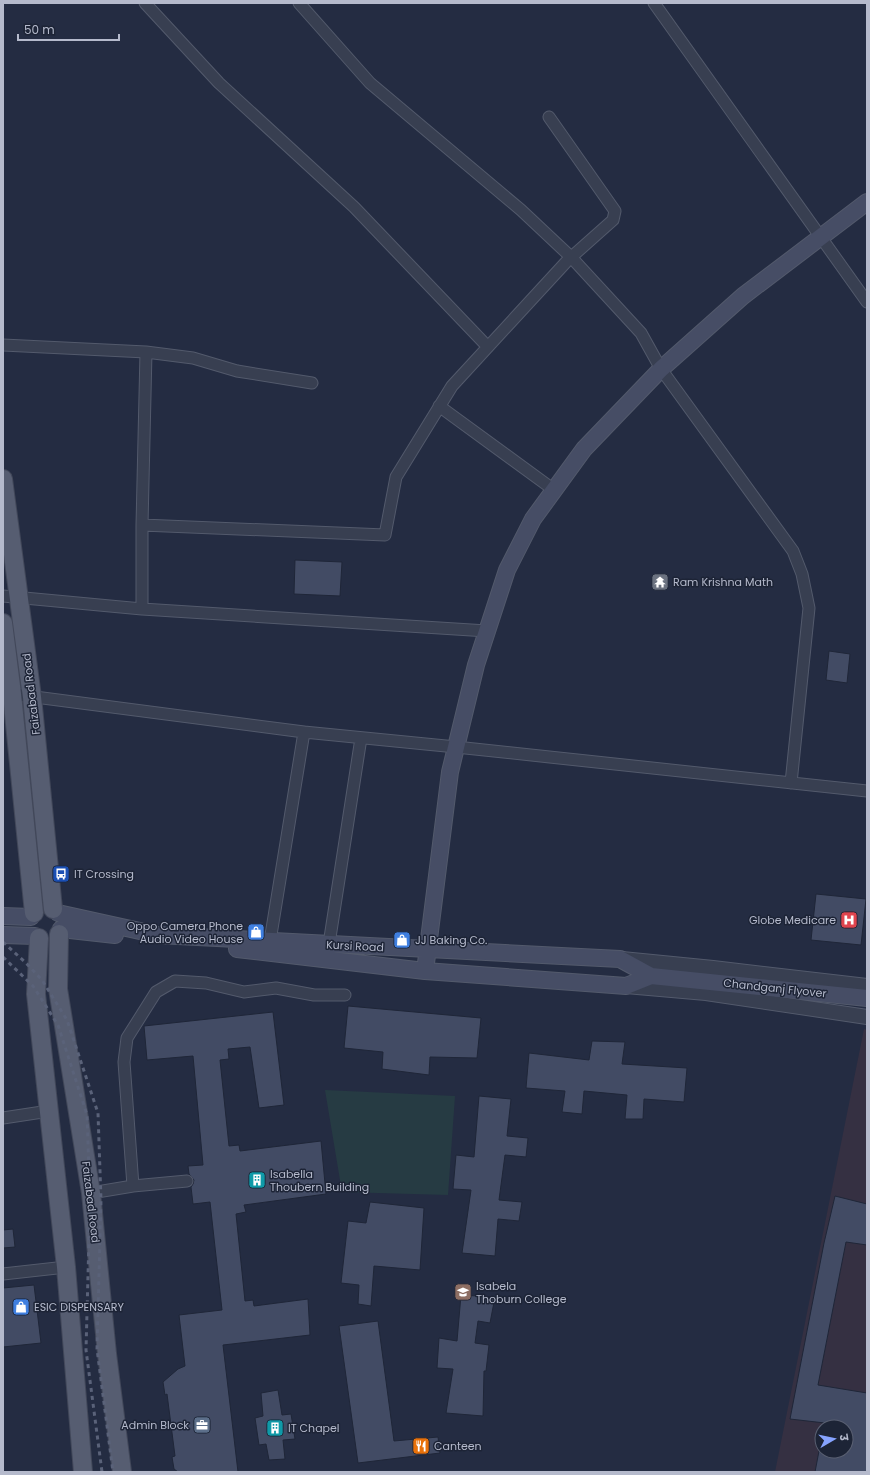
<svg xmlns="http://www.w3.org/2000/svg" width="870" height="1475" viewBox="0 0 870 1475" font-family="Poppins,'Noto Sans Devanagari',sans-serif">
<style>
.medical{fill:#353042;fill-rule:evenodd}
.green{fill:#263b43}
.building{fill:#424b64;stroke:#1f2638}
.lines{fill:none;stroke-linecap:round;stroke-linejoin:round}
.minor-casing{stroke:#535a6c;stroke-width:13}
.tertiary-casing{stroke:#535a6c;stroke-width:16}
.secondary-casing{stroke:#535a6c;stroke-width:18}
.primary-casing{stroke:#42485a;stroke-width:20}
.minor{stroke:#383f51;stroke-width:11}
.tertiary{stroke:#383f51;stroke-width:14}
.secondary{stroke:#464d65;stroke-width:16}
.primary{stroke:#565d71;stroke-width:18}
.rail{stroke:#5a6279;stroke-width:3;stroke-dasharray:4 4;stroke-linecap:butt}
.labels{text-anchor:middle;stroke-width:3;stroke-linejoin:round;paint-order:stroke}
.poi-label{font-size:11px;fill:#b5bacc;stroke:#1d2436;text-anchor:start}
.street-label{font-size:11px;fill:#b5bacc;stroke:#1d2436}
</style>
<rect width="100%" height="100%" fill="#242c42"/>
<path class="medical" d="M 864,1029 L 867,1030 L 867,1472 L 775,1472 ZM 822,1427 L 846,1427 L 846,1451 L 822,1451 Z"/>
<path class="green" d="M 325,1090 L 455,1096 L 448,1195 L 342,1192 Z"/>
<path class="building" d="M 295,560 L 342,562 L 340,596 L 294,594 Z
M 829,651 L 850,654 L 847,683 L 826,680 Z
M 816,894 L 866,899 L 861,945 L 811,940 Z
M 348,1006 L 481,1018 L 477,1058 L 430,1057 L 429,1075 L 382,1069 L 383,1052 L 344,1048 Z
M 273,1012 L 284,1105 L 259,1108 L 250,1047 L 228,1049 L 229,1059 L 220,1060 L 229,1146 L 239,1145 L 240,1151 L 321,1141 L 326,1194 L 244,1205 L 246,1212 L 236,1214 L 245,1301 L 253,1300 L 254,1306 L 308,1299 L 310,1335 L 223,1345 L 238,1472 L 178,1472 L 174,1469 L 172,1457 L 175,1456 L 167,1394 L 165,1395 L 163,1382 L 178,1369 L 185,1366 L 179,1315 L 222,1310 L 210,1202 L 193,1204 L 191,1187 L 193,1184 L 194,1180 L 189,1174 L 188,1166 L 203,1165 L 193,1056 L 147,1060 L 144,1026 Z
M 592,1041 L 625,1042 L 622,1064 L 687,1068 L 684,1102 L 644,1099 L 643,1119 L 625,1119 L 627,1095 L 584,1091 L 582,1114 L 562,1112 L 565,1091 L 526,1088 L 529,1053 L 589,1060 Z
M 479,1096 L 511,1099 L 507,1136 L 528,1138 L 526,1157 L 505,1155 L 499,1200 L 522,1202 L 519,1221 L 498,1219 L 495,1256 L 462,1253 L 471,1190 L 453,1189 L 456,1155 L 474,1157 Z
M 835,1196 L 867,1204 L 867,1245 L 846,1242 L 818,1385 L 867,1393 L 867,1472 L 815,1472 L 819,1451 L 846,1451 L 846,1427 L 824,1427 L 825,1423 L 790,1419 L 824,1243 Z
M 370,1202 L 424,1208 L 420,1270 L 374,1266 L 371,1306 L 358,1304 L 359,1285 L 341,1283 L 348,1221 L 366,1223 Z
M 13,1229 L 15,1247 L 3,1248 L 3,1230 Z
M 34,1285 L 41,1343 L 3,1347 L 3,1288 Z
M 461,1295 L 495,1297 L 490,1323 L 478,1321 L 475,1343 L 489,1345 L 486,1371 L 484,1371 L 483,1416 L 446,1413 L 453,1369 L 437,1368 L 439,1338 L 457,1341 Z
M 378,1321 L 394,1441 L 438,1437 L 440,1453 L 358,1463 L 339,1326 Z
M 278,1390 L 282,1415 L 291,1414 L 295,1439 L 283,1440 L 285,1459 L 269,1460 L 266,1444 L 259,1445 L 255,1418 L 263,1416 L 261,1393 Z"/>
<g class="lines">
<defs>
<path id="minor" d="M 145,3 L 219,83 L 354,207 L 487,346
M 299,3 L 370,83 L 521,210 L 571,257 L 641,333 L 661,369 L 793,551 L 802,574 L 809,608 L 791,783
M 654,3 L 867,302
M 3,345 L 146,352 L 193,358 L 237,371 L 312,383
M 439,406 L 554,490
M 142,525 L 385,535 L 396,477 L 452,386 L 568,260 L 613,220 L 615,211 L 549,117
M 3,596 L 142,609 L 487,631
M 142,609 L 142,525 L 146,352
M 12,694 L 304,732 L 456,747 L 867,791
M 270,941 L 304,732
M 329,944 L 361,738
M 3,1118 L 49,1111
M 133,1186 L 124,1062 L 127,1038 L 156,992 L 175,981 L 206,983 L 244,992 L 276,988 L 314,995 L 345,995
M 91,1193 L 133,1186 L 187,1181
M 3,1274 L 66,1267"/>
<path id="tertiary" d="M 622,959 L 713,968 L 867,986
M 626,986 L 706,993 L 867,1017"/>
<path id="secondary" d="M 58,913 L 158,935 L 620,959 L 651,976 L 867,998
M 3,916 L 31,917
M 61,929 L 115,935
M 3,935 L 35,936
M 237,949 L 425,971 L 626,986 L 651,976
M 425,971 L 450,772 L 476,665 L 507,570 L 533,519 L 584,449 L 661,369 L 743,296 L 867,202"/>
<path id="primary" d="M 3,479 L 32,697 L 53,909
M 3,623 L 12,694 L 34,913
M 59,934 L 58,989 L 91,1193 L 107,1354 L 122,1472
M 39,938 L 36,994 L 66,1267 L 83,1472"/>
</defs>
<use href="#minor" class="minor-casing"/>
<use href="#tertiary" class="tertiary-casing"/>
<use href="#secondary" class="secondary-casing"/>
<use href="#primary" class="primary-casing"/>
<use href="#minor" class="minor"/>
<use href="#tertiary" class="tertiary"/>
<use href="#secondary" class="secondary"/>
<use href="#primary" class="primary"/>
<path class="rail" d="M 3,942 L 26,963 L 42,980 L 67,1020 L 98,1113 L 101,1200 L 97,1349 L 113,1472
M 3,957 L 33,986 L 58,1025 L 87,1115 L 90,1201 L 86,1350 L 102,1472"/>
</g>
<defs>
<symbol id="temple-square" viewBox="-11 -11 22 22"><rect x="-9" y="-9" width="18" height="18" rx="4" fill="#6b7280" stroke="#1d2436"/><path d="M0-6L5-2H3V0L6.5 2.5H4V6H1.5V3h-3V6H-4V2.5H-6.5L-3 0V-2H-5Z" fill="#fff"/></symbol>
<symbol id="bus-square" viewBox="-11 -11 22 22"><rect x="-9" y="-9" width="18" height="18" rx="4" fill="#1a4fb4" stroke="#1d2436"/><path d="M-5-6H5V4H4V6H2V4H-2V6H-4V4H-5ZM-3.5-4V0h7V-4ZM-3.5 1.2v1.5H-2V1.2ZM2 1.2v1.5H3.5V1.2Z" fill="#fff"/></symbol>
<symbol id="hospital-square" viewBox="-11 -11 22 22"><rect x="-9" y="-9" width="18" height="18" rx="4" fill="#e0444e" stroke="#1d2436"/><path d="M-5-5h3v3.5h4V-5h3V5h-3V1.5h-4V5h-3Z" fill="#fff"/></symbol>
<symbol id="shop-square" viewBox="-11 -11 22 22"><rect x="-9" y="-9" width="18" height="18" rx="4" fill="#3f7fe0" stroke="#1d2436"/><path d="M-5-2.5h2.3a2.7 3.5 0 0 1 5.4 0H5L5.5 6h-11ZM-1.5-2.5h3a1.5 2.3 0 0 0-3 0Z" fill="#fff"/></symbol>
<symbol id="building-square" viewBox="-11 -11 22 22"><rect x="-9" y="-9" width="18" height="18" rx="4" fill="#0f9aa8" stroke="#1d2436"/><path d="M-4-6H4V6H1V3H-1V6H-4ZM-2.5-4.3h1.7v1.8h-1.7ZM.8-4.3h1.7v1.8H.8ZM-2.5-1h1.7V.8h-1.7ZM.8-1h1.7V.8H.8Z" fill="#fff"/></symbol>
<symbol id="university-square" viewBox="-11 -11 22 22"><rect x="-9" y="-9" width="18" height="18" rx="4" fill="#8d6e63" stroke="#1d2436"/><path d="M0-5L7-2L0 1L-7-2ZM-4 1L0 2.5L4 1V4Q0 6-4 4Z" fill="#fff"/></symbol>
<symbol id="office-square" viewBox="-11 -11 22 22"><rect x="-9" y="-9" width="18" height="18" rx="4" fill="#5c6f8a" stroke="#1d2436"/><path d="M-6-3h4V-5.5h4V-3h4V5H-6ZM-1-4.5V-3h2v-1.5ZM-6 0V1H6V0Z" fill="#fff"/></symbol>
<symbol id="restaurant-square" viewBox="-11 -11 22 22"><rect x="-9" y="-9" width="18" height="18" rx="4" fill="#e8710a" stroke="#1d2436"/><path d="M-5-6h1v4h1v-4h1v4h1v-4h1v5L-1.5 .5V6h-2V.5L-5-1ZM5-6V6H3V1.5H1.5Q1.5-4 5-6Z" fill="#fff"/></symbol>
</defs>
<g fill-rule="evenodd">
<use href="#temple-square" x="650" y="572" width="20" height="20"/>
<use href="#bus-square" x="51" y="864" width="20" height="20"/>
<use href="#hospital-square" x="839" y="910" width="20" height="20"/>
<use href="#shop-square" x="246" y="922" width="20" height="20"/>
<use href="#shop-square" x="392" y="930" width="20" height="20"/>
<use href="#building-square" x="247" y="1170" width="20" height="20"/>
<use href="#university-square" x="453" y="1282" width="20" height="20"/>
<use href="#shop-square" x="11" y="1297" width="20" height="20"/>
<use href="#office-square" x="192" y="1415" width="20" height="20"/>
<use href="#building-square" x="265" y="1418" width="20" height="20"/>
<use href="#restaurant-square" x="411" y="1436" width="20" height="20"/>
</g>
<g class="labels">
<g class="poi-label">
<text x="673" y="586">Ram Krishna Math</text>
<text x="74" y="878">IT Crossing</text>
<text x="836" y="924" text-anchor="end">Globe Medicare</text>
<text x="243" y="930" text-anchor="end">Oppo Camera Phone<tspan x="243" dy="13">Audio Video House</tspan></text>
<text x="415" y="944">JJ Baking Co.</text>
<text x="270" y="1178">Isabella<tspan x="270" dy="13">Thoubern Building</tspan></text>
<text x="476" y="1290">Isabela<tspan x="476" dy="13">Thoburn College</tspan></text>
<text x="34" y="1311">ESIC DISPENSARY</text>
<text x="189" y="1429" text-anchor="end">Admin Block</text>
<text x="288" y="1432">IT Chapel</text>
<text x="434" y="1450">Canteen</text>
</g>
<g class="street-label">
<text transform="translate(31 694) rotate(-97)" y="4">Faizabad Road</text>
<text transform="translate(355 946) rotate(3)" y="4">Kursi Road</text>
<text transform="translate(775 988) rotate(6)" y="4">Chandganj Flyover</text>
<text transform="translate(91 1202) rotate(83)" y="4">Faizabad Road</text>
</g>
</g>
<rect width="870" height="1475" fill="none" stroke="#b5bacc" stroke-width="8"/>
<g transform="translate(834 1439) rotate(81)"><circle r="19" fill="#1d2436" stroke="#5a6072"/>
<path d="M0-3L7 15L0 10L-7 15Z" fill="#86a3ff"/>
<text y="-6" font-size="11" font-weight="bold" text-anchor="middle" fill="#b5bacc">उ</text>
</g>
<path d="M18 34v6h101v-6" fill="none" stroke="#b5bacc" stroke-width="2"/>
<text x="24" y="34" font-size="12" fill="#b5bacc" stroke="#1d2436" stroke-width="3" paint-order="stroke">50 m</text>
</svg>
